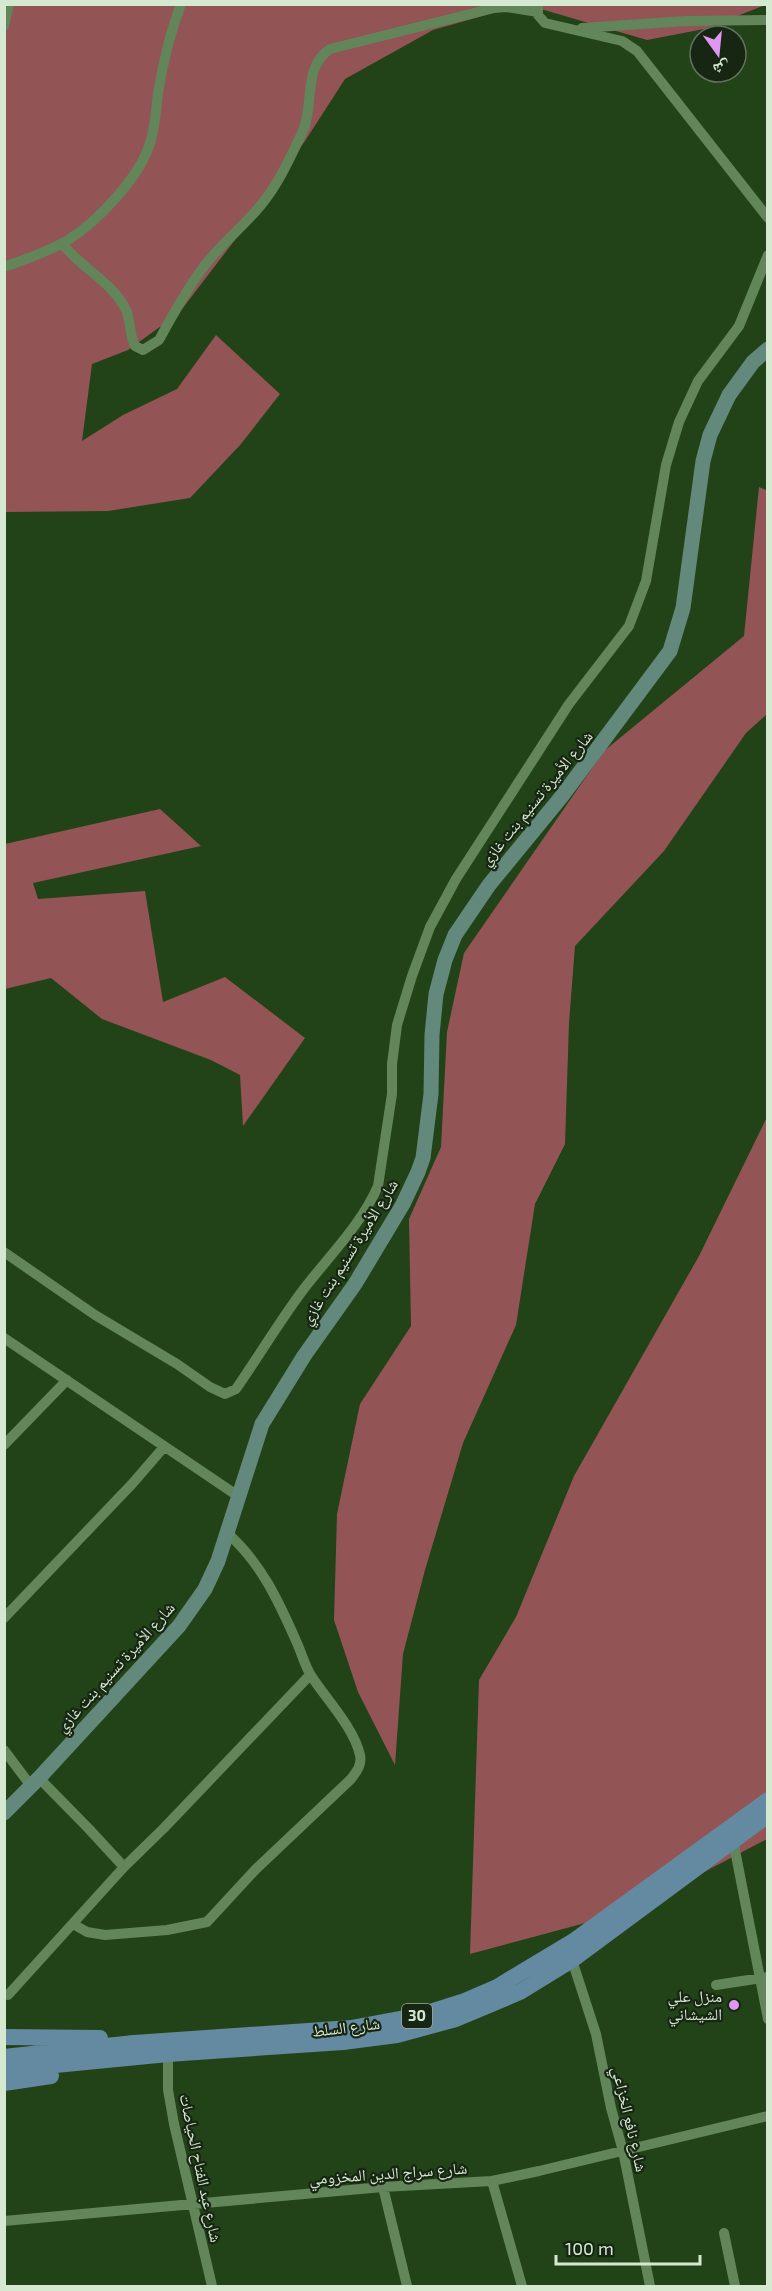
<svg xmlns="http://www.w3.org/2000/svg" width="772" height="2291" viewBox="0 0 772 2291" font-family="'Exo 2','Noto Naskh Arabic',sans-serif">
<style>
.forest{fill:#925455}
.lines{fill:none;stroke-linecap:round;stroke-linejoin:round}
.street{stroke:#628659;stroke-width:10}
.secondary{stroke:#63887c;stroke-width:15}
.primary{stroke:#638aa0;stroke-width:16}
.poi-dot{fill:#df98f1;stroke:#172513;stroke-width:2}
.labels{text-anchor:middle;stroke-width:4.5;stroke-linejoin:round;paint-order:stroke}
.shield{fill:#172513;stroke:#9cae97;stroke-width:1.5}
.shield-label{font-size:15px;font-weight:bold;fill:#d5e9d0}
.street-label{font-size:16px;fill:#d5e9d0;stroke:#172513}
.poi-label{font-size:16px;fill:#d5e9d0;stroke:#172513;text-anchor:end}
</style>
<rect width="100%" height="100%" fill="#224318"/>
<path class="forest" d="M 5,5 L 521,5 L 433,30 L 345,79 L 305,141 L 241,232 L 179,313 L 128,350 L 92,364 L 82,441 L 123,415 L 177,389 L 216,335 L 280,394 L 241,444 L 190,498 L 108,511 L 5,512 Z
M 527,5 L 765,5 L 704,29 L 647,40 Z
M 759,487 L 768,491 L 767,714 L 746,733 L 664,851 L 575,946 L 569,1023 L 565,1144 L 535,1204 L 516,1325 L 463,1443 L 425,1570 L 403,1654 L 395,1765 L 358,1692 L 334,1620 L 337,1514 L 360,1404 L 411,1326 L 409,1219 L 441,1147 L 447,1032 L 464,953 L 604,751 L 744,636 Z
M 160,809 L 201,846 L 33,883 L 38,899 L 145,891 L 163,1002 L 225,977 L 305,1038 L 243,1126 L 240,1075 L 211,1060 L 102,1019 L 51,978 L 5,989 L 5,844 Z
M 767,1117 L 767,1839 L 630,1911 L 470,1954 L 479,1680 L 516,1617 L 574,1476 L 699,1256 Z"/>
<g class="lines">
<path class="street" d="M 538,4 L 538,15 L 545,23 L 622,41 L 637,51 L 768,218
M 4,26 L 9,4
M 582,28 L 686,21 L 768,20
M 62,243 C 80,268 112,281 126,310 C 131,321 129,334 135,346 L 143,350 L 159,340 C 173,314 187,289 205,265 C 222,243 244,226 261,205 C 279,183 290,158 302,133 C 315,106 302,67 330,49 L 494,8 L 506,7 L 538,12
M 4,267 C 26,259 48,252 68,240 C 97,222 140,177 150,143 C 155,128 156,109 158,93 C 163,63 170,33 181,4
M 4,1252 L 95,1315 L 177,1364 L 210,1387 L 225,1394 L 236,1389 C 259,1356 279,1322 303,1290 C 329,1256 361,1225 378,1186 L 392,1094 L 392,1064 L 397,1025 L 412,976 L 430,927 L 456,879 L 569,704 L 629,626 L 646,581 L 666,465 L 679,422 L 698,381 L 739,326 L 768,255
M 4,1338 L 238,1496
M 4,1445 L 67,1380
M 4,1618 L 132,1484 L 164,1447
M 4,1750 L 31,1786
M 39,1778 L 89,1829 L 124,1867
M 733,1840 L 768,2019
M 73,1924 L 87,1932 L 105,1935 L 167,1930 L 207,1922 L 256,1869 L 351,1779 C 357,1771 362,1765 360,1755 C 354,1728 327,1700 312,1677 C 305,1667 302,1654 297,1643 C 279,1602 261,1562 226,1532
M 572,1960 L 596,2034 L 611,2108 L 623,2151 L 650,2286
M 716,1985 L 768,1977
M 8,1995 L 124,1867 L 164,1828 L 310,1675
M 168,2054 L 168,2090 L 174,2124 L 212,2286
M 492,2181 L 522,2286
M 383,2187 L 407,2286
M 4,2221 L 383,2187 L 492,2181 L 539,2171 L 768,2116
M 724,2233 L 735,2286"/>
<path class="secondary" d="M 4,1813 L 39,1778 L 179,1626 L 205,1589 L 218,1561 L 262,1424 L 304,1356 L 355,1284 L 403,1204 L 418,1172 L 423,1158 L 431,1094 L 432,1035 L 436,994 L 445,960 L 455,935 L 489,885 L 562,796 L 670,651 L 683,608 L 703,461 L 710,435 L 729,395 L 753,362 L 768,349"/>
<path class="primary" d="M 4,2037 L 100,2038
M 4,2057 L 134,2043 L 351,2028 L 421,2015 L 462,2002 L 497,1987 L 575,1940 L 768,1800
M 4,2070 L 168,2054 L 343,2042 L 397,2035 L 456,2019 L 520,1992 L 572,1960 L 768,1815
M 4,2083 L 51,2076"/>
</g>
<circle class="poi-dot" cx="734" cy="2005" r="6"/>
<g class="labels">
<rect class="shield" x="402" y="2004" width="30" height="24" rx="4.5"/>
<g class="shield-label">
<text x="417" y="2021">30</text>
</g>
<g class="street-label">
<text transform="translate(536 798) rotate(-51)" y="6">شارع الأميرة تسنيم بنت غازي</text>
<text transform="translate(349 1252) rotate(-58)" y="6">شارع الأميرة تسنيم بنت غازي</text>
<text transform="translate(115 1667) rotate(-48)" y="6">شارع الأميرة تسنيم بنت غازي</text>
<text transform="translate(346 2027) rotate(-7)" y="6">شارع السلط</text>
<text transform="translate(630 2119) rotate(77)" y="6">شارع نافع الخزاعي</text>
<text transform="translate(201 2168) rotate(78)" y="6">شارع عبد الفتاح الحياصات</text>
<text transform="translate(388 2173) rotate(-4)" y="6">شارع سراج الدين المخزومي</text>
</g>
<g class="poi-label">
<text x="722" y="2002">منزل علي<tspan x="722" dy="18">الشيشاني</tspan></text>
</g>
</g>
<rect width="772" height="2291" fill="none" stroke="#d5e9d0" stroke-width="12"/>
<g transform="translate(718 54) rotate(165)"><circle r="28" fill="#172513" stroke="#63735f" stroke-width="1.5"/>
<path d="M0-4.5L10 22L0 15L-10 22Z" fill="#df98f1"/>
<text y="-9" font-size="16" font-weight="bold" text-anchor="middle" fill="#d5e9d0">ش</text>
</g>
<path d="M556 2255v9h144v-9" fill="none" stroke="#d5e9d0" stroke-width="3"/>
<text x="565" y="2255" font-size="18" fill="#d5e9d0" stroke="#172513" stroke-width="4.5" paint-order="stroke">100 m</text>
</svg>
